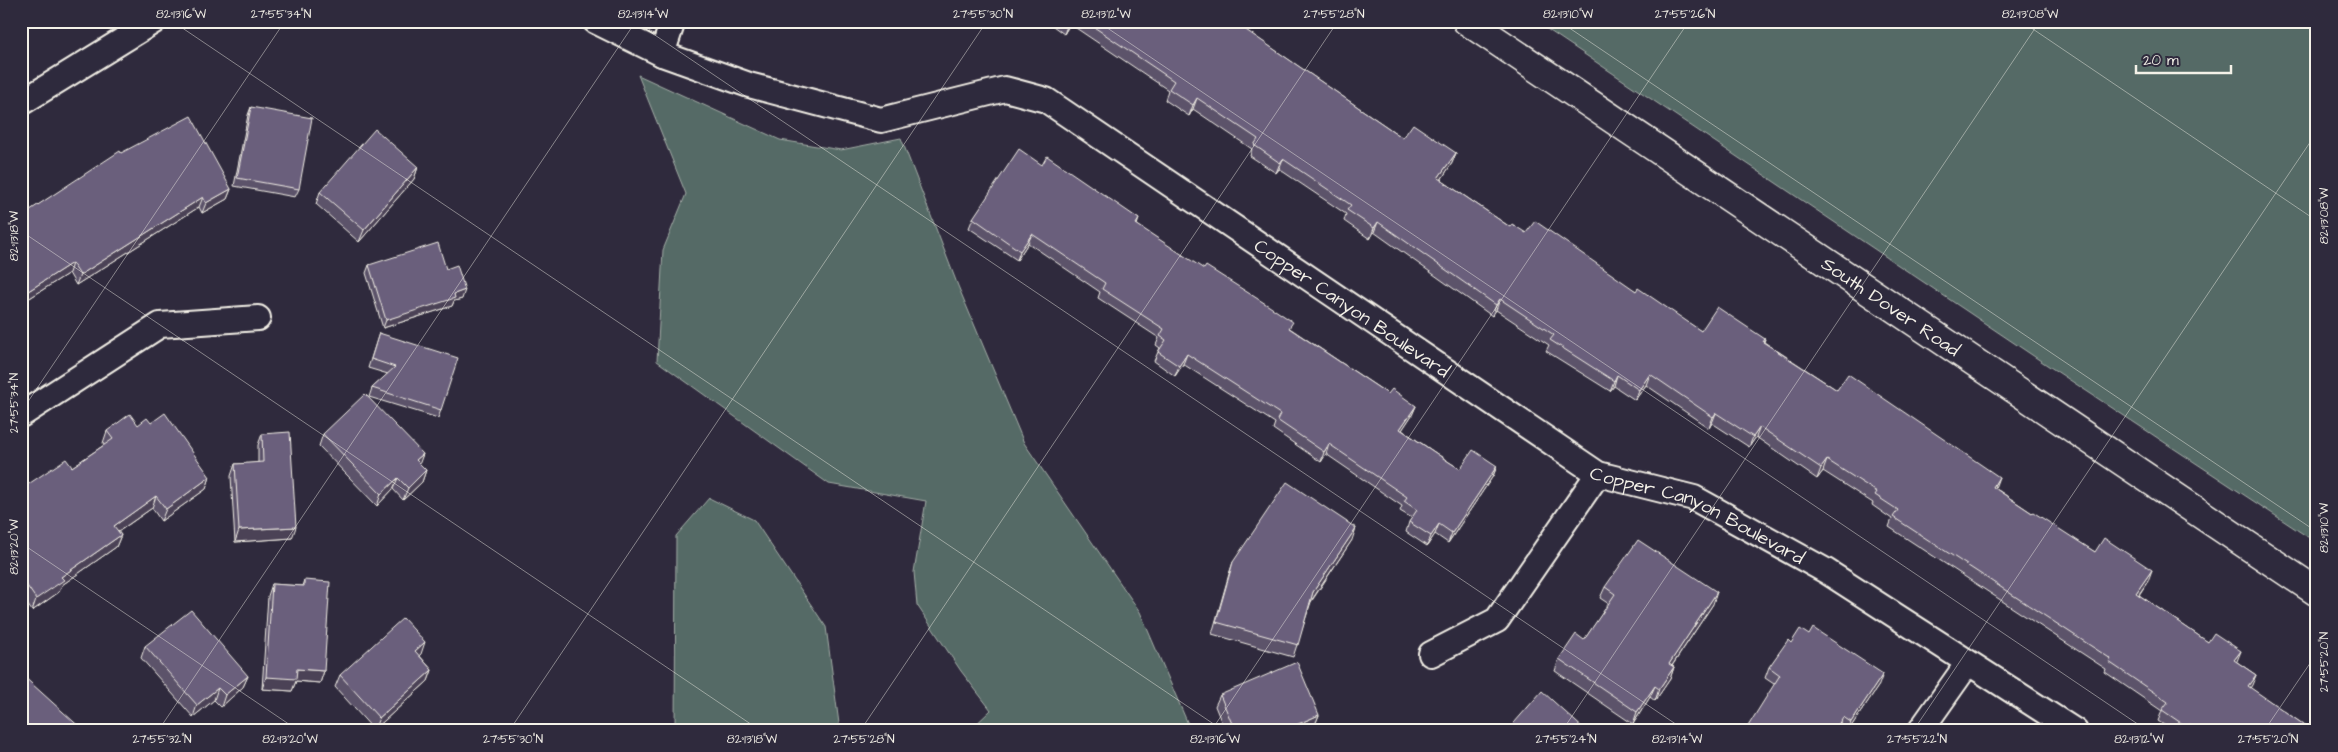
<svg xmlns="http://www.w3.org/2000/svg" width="2338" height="752" viewBox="0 0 2338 752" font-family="'Architects Daughter',sans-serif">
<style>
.green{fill:#546a66;stroke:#a4aea7}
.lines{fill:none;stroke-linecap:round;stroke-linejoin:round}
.minor-casing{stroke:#f4f1e8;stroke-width:28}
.tertiary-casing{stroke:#f4f1e8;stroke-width:31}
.minor{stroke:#2f2a3d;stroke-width:24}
.tertiary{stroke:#2f2a3d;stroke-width:28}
.wall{fill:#5c526b;stroke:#f4f1e8}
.shaded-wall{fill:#4b4257;stroke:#f4f1e8}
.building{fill:#6b5f7c;stroke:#f4f1e8}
.ticks{fill:none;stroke:#f4f1e8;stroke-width:1;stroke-opacity:0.45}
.labels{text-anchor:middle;stroke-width:4;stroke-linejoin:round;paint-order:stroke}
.street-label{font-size:19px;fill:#f4f1e8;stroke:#2f2a3d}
.neatline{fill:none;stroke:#f4f1e8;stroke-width:2}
.ticks-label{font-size:12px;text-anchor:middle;fill:#f4f1e8}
</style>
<rect width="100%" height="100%" fill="#2f2a3d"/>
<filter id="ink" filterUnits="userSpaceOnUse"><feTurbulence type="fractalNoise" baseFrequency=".02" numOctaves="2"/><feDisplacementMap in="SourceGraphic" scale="10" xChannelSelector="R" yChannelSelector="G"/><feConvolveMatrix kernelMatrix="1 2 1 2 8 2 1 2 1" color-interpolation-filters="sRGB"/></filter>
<g filter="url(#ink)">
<path class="green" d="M 1535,21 L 2317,21 L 2317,543 L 2038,359 Z
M 638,75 L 780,140 L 841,150 L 901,138 L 958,286 L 1024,443 L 1140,612 L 1191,731 L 969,731 L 991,710 L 961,671 L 917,605 L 914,572 L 926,501 L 829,484 L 657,361 L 663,250 L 686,194 Z
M 709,498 L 754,520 L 826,627 L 840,731 L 675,731 L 676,536 Z"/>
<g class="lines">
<defs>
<g id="minor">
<path id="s1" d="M 595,21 L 662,54 L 749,85 L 881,120 L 1005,89 L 1046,100 L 1598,474 L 1694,498 L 1826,571 L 2075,731"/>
<path d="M 662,54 L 673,21"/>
<path d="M 21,103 L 154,21"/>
<path d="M 21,415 L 160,325 L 258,318"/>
<path d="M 1431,654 L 1497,620 L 1598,474"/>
<path d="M 1920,731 L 1968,663"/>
</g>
<g id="tertiary">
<path id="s2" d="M 1467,21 L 2317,592"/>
</g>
</defs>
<use href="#minor" class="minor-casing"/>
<use href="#tertiary" class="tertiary-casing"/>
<use href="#minor" class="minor"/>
<use href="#tertiary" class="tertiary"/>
</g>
<path class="wall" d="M 828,21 L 837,21 L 835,25 Z
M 1046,21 L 1210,21 L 1219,27 L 1247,31 L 1403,138 L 1456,153 L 1452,163 L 1441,180 L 1510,227 L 1526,233 L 1636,291 L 1701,331 L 1765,339 L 1764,342 L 1837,390 L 1995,488 L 2032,513 L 2095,552 L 2148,581 L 2139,595 L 2256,675 L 2250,688 L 2313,731 L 2173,731 L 2158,721 L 2162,711 L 2105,672 L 2106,669 L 1889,527 L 1892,519 L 1872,505 L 1873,503 L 1823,471 L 1817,479 L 1756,437 L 1749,447 L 1712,423 L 1709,428 L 1646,385 L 1635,400 L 1614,386 L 1610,391 L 1546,351 L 1549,345 L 1496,310 L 1492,316 L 1374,232 L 1370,239 L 1344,221 L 1346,214 L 1279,169 L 1276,173 L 1250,156 L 1252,149 L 1193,109 L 1189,116 L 1165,100 L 1168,90 L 1070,24 L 1064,34 Z
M 251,107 L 299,189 L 295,197 L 234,186 L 248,115 Z
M 121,153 L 231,189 L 227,199 L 202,213 L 199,207 L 76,285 L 69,273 L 25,301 L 22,310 L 21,216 Z
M 1042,165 L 1139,219 L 1137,225 L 1291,329 L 1388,394 L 1416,406 L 1412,415 L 1402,430 L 1449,462 L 1460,469 L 1497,466 L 1493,476 L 1448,543 L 1435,534 L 1427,546 L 1406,532 L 1409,522 L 1412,518 L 1400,511 L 1402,506 L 1326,454 L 1321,462 L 1273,429 L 1275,423 L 1183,364 L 1175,376 L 1154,361 L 1158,352 L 1160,348 L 1156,345 L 1159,338 L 1098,298 L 1100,292 L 1028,243 L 1017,260 L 969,228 L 973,218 Z
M 418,167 L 414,179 L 359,242 L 316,204 L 320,192 Z
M 369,265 L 446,269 L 462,299 L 454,301 L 452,306 L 383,328 L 366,273 Z
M 379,333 L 441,410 L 438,418 L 369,397 L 372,388 L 388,374 L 368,368 Z
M 151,423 L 210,477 L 206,489 L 161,521 L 152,508 L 118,532 L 121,535 L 116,547 L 62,585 L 59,592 L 32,611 L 21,595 L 21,489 L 72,467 L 104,445 L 103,443 L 107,431 Z
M 262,434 L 292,538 L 235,542 L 231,476 L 235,464 L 258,463 L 258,445 Z
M 323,434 L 423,454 L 419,463 L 426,470 L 422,482 L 403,500 L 393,489 L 377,506 L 319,446 Z
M 1352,540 L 1311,602 L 1293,657 L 1212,634 L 1229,574 L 1233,562 Z
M 304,580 L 324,671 L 320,683 L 296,681 L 292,691 L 262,689 L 268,596 L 272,584 L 302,586 Z
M 1605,587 L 1713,604 L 1672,666 L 1674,667 L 1670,679 L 1655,701 L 1650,697 L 1633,724 L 1555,671 L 1559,659 L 1584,640 L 1609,604 L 1600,598 Z
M 1791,643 L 1879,685 L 1848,731 L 1844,731 L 1765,678 L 1769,667 Z
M 145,646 L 248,676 L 243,687 L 221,707 L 214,700 L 193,717 L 141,658 Z
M 421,654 L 419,655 L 432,670 L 428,681 L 374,730 L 335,687 L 340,675 Z
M 1220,695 L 1319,715 L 1314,727 L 1306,731 L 1225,731 L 1215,706 Z"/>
<path class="shaded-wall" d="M 1069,21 L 1072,21 L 1070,24 L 1064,34 Z
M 1197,98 L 1193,109 L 1189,116 L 1193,105 Z
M 1456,153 L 1452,163 L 1435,189 L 1438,178 Z
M 1283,159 L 1279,169 L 1276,173 L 1280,163 Z
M 418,167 L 414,179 L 359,242 L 364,230 Z
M 231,189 L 227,199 L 202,213 L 206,203 Z
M 203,197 L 199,207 L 76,285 L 80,275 Z
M 1378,222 L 1374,232 L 1370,239 L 1374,228 Z
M 1032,234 L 1028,243 L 1017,260 L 1020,251 Z
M 72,263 L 69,273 L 25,301 L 21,310 L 21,298 L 22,295 Z
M 465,290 L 462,299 L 454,301 L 452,306 L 383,328 L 386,320 L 454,294 Z
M 1500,299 L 1496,310 L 1492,316 L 1496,305 Z
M 1187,354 L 1183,364 L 1175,376 L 1179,366 Z
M 1650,374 L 1646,385 L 1635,400 L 1639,390 Z
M 1617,375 L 1614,386 L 1610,391 L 1614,381 Z
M 1416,406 L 1412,415 L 1396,439 L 1400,429 Z
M 1716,413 L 1712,423 L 1709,428 L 1713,417 Z
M 1760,427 L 1756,437 L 1749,447 L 1753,437 Z
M 1329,444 L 1326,454 L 1321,462 L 1324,452 Z
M 423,454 L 419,465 L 416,460 Z
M 1827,460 L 1823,471 L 1817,479 L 1821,468 Z
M 1497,466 L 1493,476 L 1448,543 L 1452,533 Z
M 426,470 L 422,482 L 403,500 L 408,488 Z
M 210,477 L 206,489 L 161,521 L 166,509 Z
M 1999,477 L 1995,488 L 1989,497 L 1993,487 Z
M 398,478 L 393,489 L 377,506 L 381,494 Z
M 156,496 L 152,508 L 109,538 L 114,526 Z
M 1439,524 L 1435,534 L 1427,546 L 1431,536 Z
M 296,527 L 292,538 L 235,542 L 239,530 Z
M 1356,528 L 1352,540 L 1309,604 L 1313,592 Z
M 121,535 L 116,547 L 62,585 L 59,592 L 32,611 L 36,599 L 61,577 Z
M 2152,570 L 2148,581 L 2132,604 L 2136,593 Z
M 1717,592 L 1713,604 L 1665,676 L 1669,664 Z
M 425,642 L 421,654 L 411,663 L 415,651 Z
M 2241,651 L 2237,661 L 2231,671 L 2234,660 Z
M 1674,667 L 1670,679 L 1655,701 L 1659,689 Z
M 297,669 L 324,671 L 320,683 L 296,681 L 292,691 L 262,689 L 266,677 Z
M 432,670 L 428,681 L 374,730 L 379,718 Z
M 1883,674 L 1879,685 L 1848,731 L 1851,722 Z
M 2256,675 L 2252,685 L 2244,697 L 2248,686 Z
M 248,676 L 243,687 L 221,707 L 225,695 Z
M 1655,686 L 1650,697 L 1633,724 L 1637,712 Z
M 218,688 L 214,700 L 193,717 L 197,705 Z
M 1319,715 L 1314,727 L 1306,731 L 1282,731 Z
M 1843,717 L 1839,727 L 1837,731 L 1834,731 Z"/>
<path class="building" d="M 1085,21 L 1210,21 L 1219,27 L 1223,21 L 1243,21 L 1249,26 L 1246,30 L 1403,138 L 1413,124 L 1456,153 L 1438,178 L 1510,227 L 1512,224 L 1526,233 L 1535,221 L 1636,291 L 1638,288 L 1701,331 L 1717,307 L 1765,339 L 1763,342 L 1837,390 L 1848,374 L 1999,477 L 1993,487 L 2032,513 L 2033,512 L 2095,552 L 2104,538 L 2152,570 L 2136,593 L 2208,642 L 2214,633 L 2241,651 L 2234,660 L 2256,675 L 2248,686 L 2313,731 L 2199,731 L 2189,724 L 2187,727 L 2162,710 L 2168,702 L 2109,662 L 2111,659 L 1893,517 L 1898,510 L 1875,495 L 1877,492 L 1827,460 L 1821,468 L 1760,427 L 1753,437 L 1716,413 L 1713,417 L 1650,374 L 1639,390 L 1617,375 L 1614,381 L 1550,340 L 1554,335 L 1500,299 L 1496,305 L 1378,222 L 1374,228 L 1347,210 L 1351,205 L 1283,159 L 1280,163 L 1254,145 L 1258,139 L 1197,98 L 1193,105 L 1169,89 L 1174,81 Z
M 251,107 L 312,118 L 299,189 L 237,178 Z
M 191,116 L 231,189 L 206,203 L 203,197 L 80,275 L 72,263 L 22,295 L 25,300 L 21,302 L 21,216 L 120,151 L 121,153 Z
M 375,129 L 418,167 L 364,230 L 320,192 Z
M 1019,149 L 1042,165 L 1047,156 L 1139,219 L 1136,224 L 1204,269 L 1206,266 L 1269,306 L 1293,322 L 1289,328 L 1388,394 L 1392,389 L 1416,406 L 1400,429 L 1449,462 L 1460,469 L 1473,450 L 1497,466 L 1452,533 L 1439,524 L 1431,536 L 1409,522 L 1417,510 L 1404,501 L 1407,497 L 1329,444 L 1324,452 L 1277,420 L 1280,414 L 1187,354 L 1179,366 L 1158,352 L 1166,340 L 1160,336 L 1164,329 L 1102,289 L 1105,283 L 1032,234 L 1020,251 L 973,218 Z
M 438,243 L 446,269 L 457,265 L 465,290 L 454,294 L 455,298 L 386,320 L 369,265 Z
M 379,333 L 458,358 L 441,410 L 372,388 L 395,367 L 371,359 Z
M 365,394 L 423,454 L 416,460 L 426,470 L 408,488 L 398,478 L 381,494 L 323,434 Z
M 165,413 L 210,477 L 166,509 L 156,496 L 114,526 L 121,535 L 61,577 L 64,580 L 36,599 L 21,577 L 21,489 L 66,459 L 72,467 L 113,439 L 107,431 L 130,414 L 138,425 L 147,418 L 151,423 Z
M 290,432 L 296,527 L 239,530 L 235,464 L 263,462 L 262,434 Z
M 1287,482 L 1356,528 L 1313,592 L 1298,645 L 1216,622 L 1233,562 Z
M 1638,540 L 1717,592 L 1669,664 L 1674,667 L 1659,689 L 1655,686 L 1637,712 L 1559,659 L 1576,634 L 1584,640 L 1615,594 L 1605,587 Z
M 304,580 L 330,582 L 324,671 L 297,669 L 296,679 L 266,677 L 272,584 L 304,586 Z
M 191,610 L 248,676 L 225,695 L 218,688 L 197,705 L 145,646 Z
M 403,618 L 425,642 L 415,651 L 432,670 L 379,718 L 340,675 Z
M 1813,628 L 1883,674 L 1851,722 L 1843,717 L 1834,731 L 1745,731 L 1780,675 L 1769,667 L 1788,640 L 1791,643 L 1800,629 L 1809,635 Z
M 1297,662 L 1319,715 L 1282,731 L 1235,731 L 1220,695 Z
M 21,674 L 84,731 L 21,731 Z
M 1542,691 L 1586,731 L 1507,731 Z"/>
</g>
<path class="ticks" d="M 172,21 L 1224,731M 634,21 L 1686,731M 1097,21 L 2148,731M 1559,21 L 2317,532M 2021,21 L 2317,221M 21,231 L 761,731M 21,412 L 285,21M 21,543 L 299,731M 158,731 L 636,21M 509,731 L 987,21M 860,731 L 1338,21M 1211,731 L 1689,21M 1562,731 L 2040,21M 1913,731 L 2317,132M 2264,731 L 2317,653"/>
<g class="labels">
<g class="street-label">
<text dy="7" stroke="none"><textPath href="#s2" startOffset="511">South Dover Road</textPath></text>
<text dy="7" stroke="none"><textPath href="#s1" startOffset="844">Copper Canyon Boulevard</textPath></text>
<text dy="7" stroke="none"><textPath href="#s1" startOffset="1249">Copper Canyon Boulevard</textPath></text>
</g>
</g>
<rect width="2338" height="752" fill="none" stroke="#2f2a3d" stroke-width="55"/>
<path d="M2136 65v8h95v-8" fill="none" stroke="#f4f1e8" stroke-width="2.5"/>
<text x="2143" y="65" font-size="15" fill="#f4f1e8" stroke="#2f2a3d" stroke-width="4" paint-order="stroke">20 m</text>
<rect x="28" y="28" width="2282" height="696" class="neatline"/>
<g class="ticks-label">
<text x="181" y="18">82°13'16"W</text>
<text x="281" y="18">27°55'34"N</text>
<text x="643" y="18">82°13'14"W</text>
<text x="983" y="18">27°55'30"N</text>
<text x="1106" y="18">82°13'12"W</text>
<text x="1334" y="18">27°55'28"N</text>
<text x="1568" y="18">82°13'10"W</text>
<text x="1685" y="18">27°55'26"N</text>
<text x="2030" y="18">82°13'08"W</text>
<text transform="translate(2324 216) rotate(-90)" y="4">82°13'08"W</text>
<text transform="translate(14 236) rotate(-90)" y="4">82°13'18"W</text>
<text transform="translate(14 403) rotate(-90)" y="4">27°55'34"N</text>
<text transform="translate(2324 528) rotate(-90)" y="4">82°13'10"W</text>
<text transform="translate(14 547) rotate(-90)" y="4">82°13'20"W</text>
<text transform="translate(2324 662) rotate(-90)" y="4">27°55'20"N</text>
<text x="162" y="743">27°55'32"N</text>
<text x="290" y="743">82°13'20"W</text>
<text x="513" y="743">27°55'30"N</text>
<text x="752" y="743">82°13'18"W</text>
<text x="864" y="743">27°55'28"N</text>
<text x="1215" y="743">82°13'16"W</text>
<text x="1566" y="743">27°55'24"N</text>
<text x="1677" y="743">82°13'14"W</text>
<text x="1917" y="743">27°55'22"N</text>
<text x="2139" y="743">82°13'12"W</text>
<text x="2268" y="743">27°55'20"N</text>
</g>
</svg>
